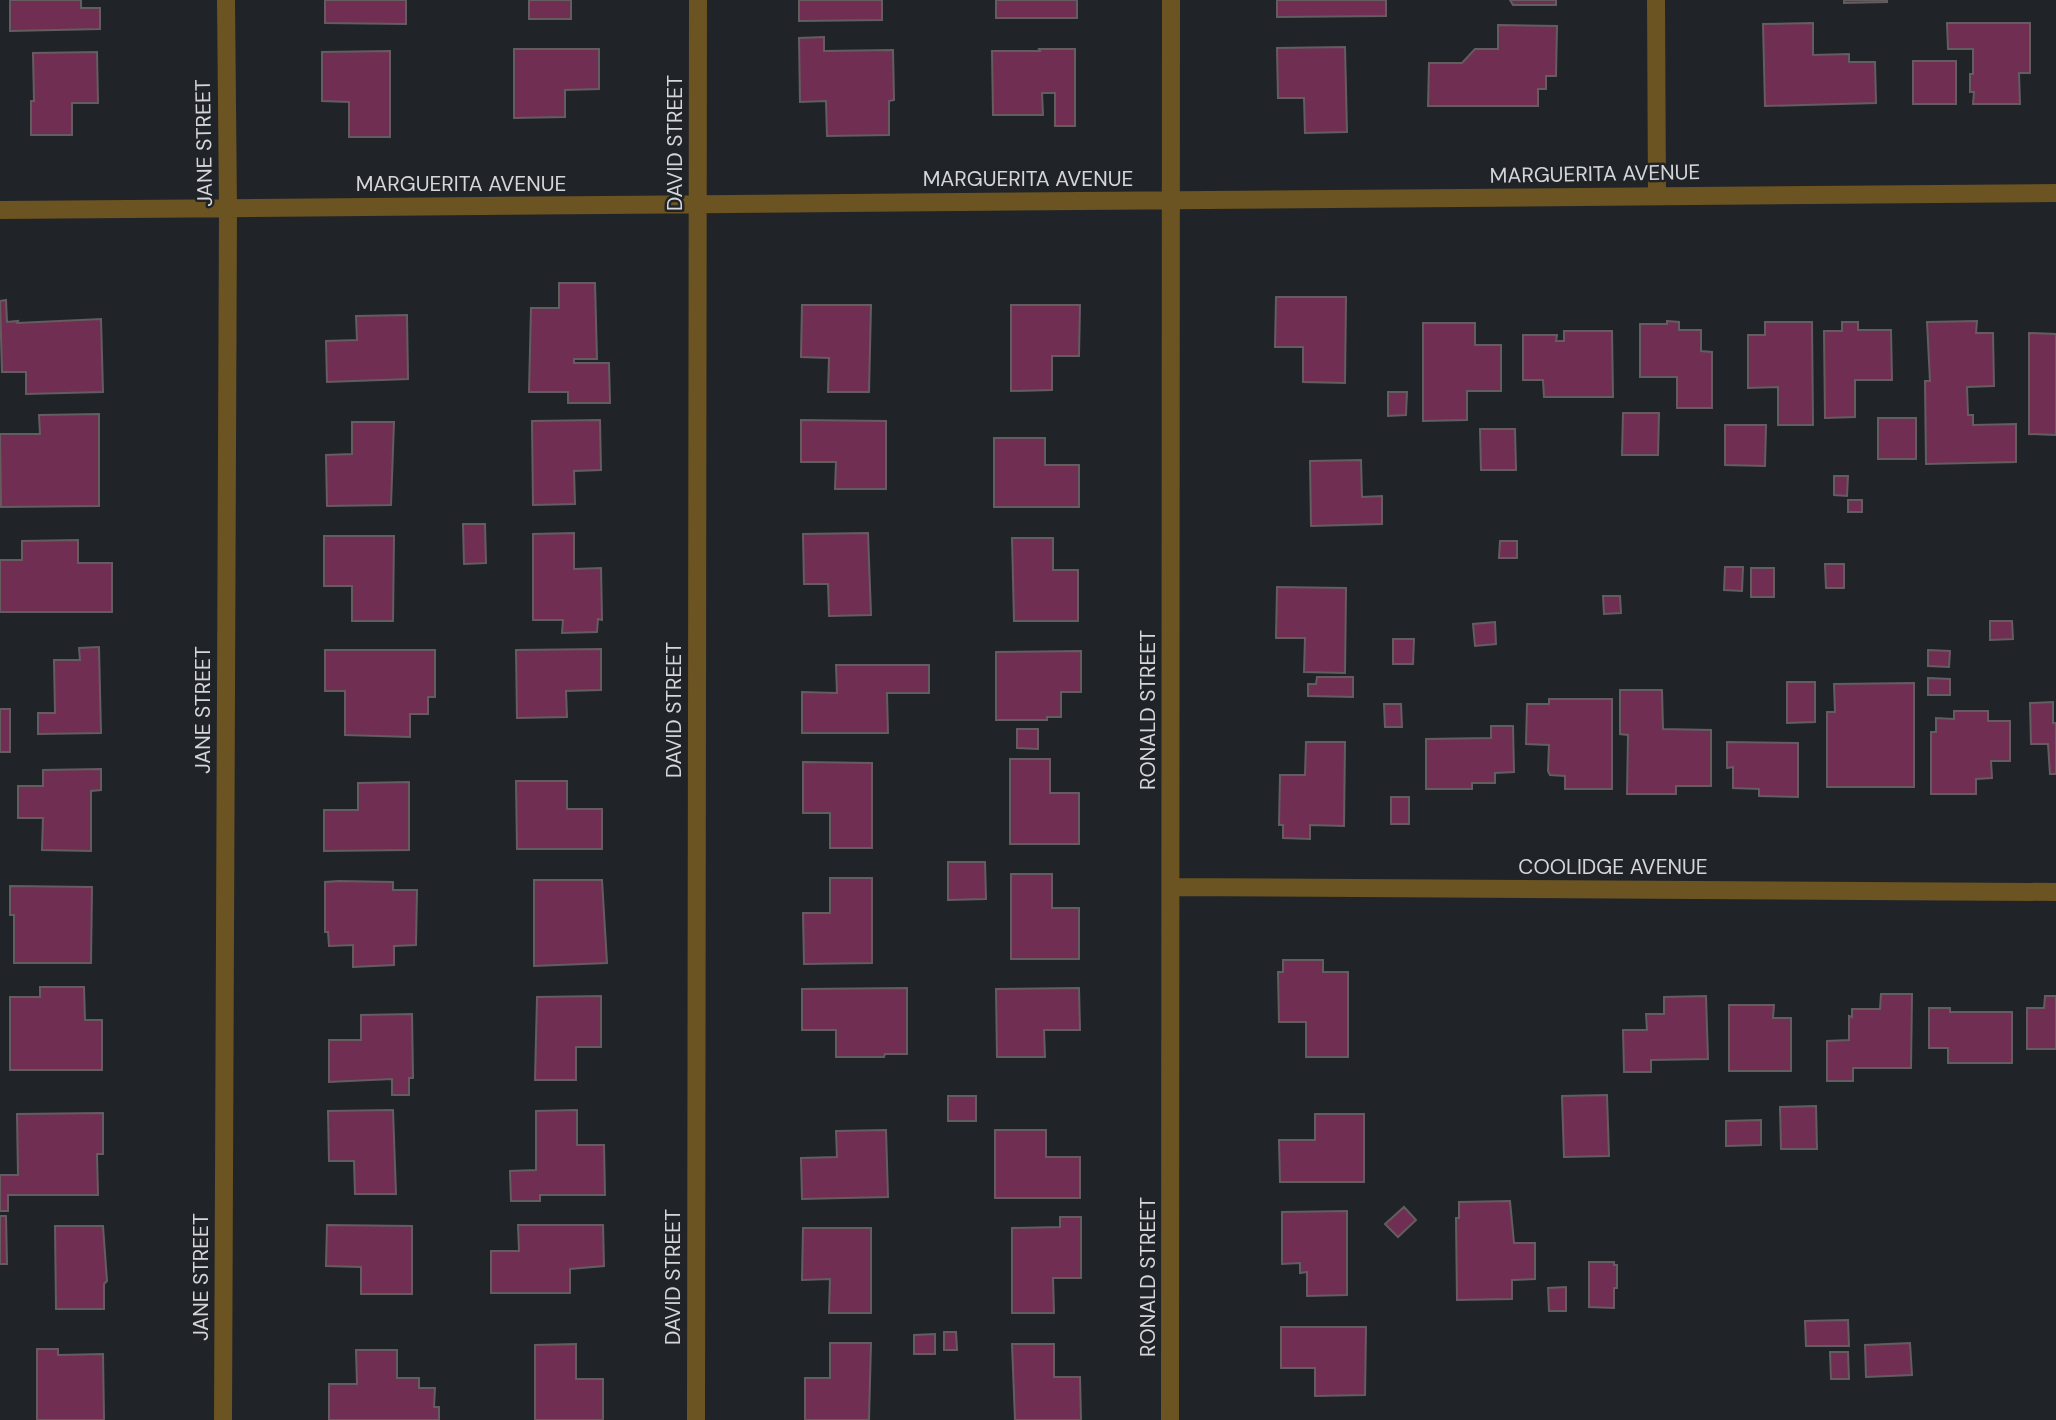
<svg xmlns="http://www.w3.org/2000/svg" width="2056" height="1420" viewBox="0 0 2056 1420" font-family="'DM Sans',sans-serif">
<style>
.building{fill:#702e53;stroke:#635d60;stroke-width:2}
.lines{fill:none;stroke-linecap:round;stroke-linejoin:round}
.minor{stroke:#6b5322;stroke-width:18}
.labels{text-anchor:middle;stroke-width:5;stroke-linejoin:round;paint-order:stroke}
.street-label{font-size:21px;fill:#d4d6d9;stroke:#202428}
</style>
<rect width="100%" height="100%" fill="#202428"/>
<path class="building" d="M 10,0 L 81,0 L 81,8 L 100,8 L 100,29 L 10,31 Z
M 325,0 L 406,0 L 406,24 L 325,23 Z
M 529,0 L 571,0 L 571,19 L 529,19 Z
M 799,0 L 882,0 L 882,20 L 799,21 Z
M 996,0 L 1077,0 L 1077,18 L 996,18 Z
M 1277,0 L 1386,0 L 1386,16 L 1277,17 Z
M 1510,0 L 1556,0 L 1556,5 L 1513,5 Z
M 1844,0 L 1887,0 L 1887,2 L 1844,3 Z
M 1813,23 L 1813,55 L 1849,54 L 1849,62 L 1875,62 L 1876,103 L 1765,106 L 1763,24 Z
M 1947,23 L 2030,23 L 2030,73 L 2019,73 L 2020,104 L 1973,104 L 1974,92 L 1970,92 L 1970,74 L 1973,74 L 1973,49 L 1948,49 Z
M 1498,25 L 1557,26 L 1556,76 L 1546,76 L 1546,89 L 1538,89 L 1538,106 L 1428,106 L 1429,63 L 1462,63 L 1475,49 L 1498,49 Z
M 824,37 L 824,51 L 893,50 L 894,100 L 889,101 L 889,135 L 827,136 L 826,101 L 800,102 L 799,38 Z
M 1345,47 L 1347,132 L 1305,133 L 1304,98 L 1278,98 L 1277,48 Z
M 514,49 L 599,49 L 599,89 L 565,90 L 565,117 L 514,118 Z
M 1039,49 L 1075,49 L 1075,126 L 1055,126 L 1055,93 L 1042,93 L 1043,115 L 993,115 L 992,51 L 1040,51 Z
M 390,51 L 390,137 L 349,137 L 349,102 L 322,101 L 322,52 Z
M 97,52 L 98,103 L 72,103 L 72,135 L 31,135 L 31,101 L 34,101 L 33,53 Z
M 1913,61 L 1956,61 L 1956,104 L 1913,104 Z
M 559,283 L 595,283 L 597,359 L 574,359 L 574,363 L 609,363 L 610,403 L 568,403 L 568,392 L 529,392 L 531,308 L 559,308 Z
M 1276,297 L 1346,297 L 1345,383 L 1303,382 L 1303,347 L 1275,347 Z
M 6,300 L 7,322 L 18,321 L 17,323 L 101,319 L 103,392 L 26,394 L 26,372 L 2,372 L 0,301 Z
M 802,305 L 871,305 L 869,392 L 828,392 L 829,358 L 801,357 Z
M 1011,305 L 1080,305 L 1079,356 L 1052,356 L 1052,390 L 1011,391 Z
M 407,315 L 408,379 L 327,382 L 326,341 L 357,340 L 356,316 Z
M 1667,321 L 1679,322 L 1679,330 L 1701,330 L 1701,351 L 1712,352 L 1712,408 L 1677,408 L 1677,377 L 1640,377 L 1640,324 L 1667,324 Z
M 1977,321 L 1976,333 L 1993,333 L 1994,386 L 1967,387 L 1968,415 L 1973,415 L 1973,425 L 2016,424 L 2016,462 L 1926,464 L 1925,381 L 1930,381 L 1927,322 Z
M 1765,322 L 1812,322 L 1813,425 L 1778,425 L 1778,387 L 1748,388 L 1748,335 L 1765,335 Z
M 1842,322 L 1858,322 L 1858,330 L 1891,330 L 1892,380 L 1855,380 L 1855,417 L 1825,418 L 1824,331 L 1842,331 Z
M 1423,323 L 1475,323 L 1475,345 L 1501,345 L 1501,391 L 1467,391 L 1467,420 L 1423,421 Z
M 1564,331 L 1612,331 L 1613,397 L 1544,397 L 1543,380 L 1523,380 L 1523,335 L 1557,335 L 1556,341 L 1564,341 Z
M 2029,333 L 2056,334 L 2056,435 L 2029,434 Z
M 1388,392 L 1407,392 L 1406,415 L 1388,416 Z
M 1623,413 L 1659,413 L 1658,455 L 1622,455 Z
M 99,414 L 99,506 L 1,507 L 0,434 L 40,434 L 39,415 Z
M 1878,418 L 1916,418 L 1916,459 L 1878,459 Z
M 600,420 L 601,470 L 574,471 L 575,504 L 533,505 L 532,421 Z
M 801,420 L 886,421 L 886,489 L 835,489 L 836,462 L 801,462 Z
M 352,422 L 394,422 L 391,505 L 327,506 L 326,455 L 352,454 Z
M 1725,425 L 1766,425 L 1765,466 L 1725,465 Z
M 1480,429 L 1515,429 L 1516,470 L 1481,470 Z
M 994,438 L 1045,438 L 1045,465 L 1079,465 L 1079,507 L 994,507 Z
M 1361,460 L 1362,497 L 1382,496 L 1382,524 L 1311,526 L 1310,461 Z
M 1834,476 L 1848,476 L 1847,496 L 1834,495 Z
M 1848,500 L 1862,500 L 1862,512 L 1848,512 Z
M 463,524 L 485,524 L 486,563 L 464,564 Z
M 574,533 L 574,569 L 601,568 L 602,620 L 598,619 L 597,632 L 562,633 L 563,620 L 533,620 L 533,534 Z
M 868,533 L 871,615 L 829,616 L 828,584 L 804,584 L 803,534 Z
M 324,536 L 394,536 L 393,621 L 352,621 L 352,586 L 324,586 Z
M 1012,538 L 1053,538 L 1053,570 L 1078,570 L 1078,621 L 1014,621 Z
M 78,540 L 78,563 L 112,563 L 112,612 L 0,612 L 0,560 L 22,560 L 22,541 Z
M 1500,541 L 1517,541 L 1517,558 L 1499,558 Z
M 1825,564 L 1844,564 L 1844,588 L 1826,588 Z
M 1725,567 L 1743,567 L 1742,591 L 1724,590 Z
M 1751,568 L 1774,568 L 1774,597 L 1751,597 Z
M 1277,587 L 1346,588 L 1345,673 L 1304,672 L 1305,638 L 1276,638 Z
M 1603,596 L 1620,596 L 1621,613 L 1604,614 Z
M 1990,621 L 2012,621 L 2013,639 L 1990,640 Z
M 1495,622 L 1496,644 L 1475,646 L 1473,624 Z
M 1393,639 L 1414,639 L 1413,664 L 1393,664 Z
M 99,647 L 101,733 L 38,734 L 38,713 L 55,713 L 54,660 L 80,660 L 79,648 Z
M 601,649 L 601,690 L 566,691 L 567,717 L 517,718 L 516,650 Z
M 325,650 L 435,650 L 435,697 L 428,697 L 428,714 L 410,714 L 410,737 L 345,735 L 345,691 L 325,691 Z
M 1928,650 L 1950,651 L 1949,667 L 1928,666 Z
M 1081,651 L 1081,692 L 1061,692 L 1061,717 L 1047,717 L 1047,720 L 996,720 L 996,652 Z
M 836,665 L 929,665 L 929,693 L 887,693 L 888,733 L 802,733 L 802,692 L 837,693 Z
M 1317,677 L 1353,677 L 1353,697 L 1308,696 L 1308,684 L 1316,684 Z
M 1928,678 L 1950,679 L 1950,695 L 1928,695 Z
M 1787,682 L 1815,682 L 1815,722 L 1787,723 Z
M 1914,683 L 1914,787 L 1827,787 L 1827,712 L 1835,712 L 1834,684 Z
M 1620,690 L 1662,690 L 1663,729 L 1711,730 L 1711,786 L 1676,786 L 1676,794 L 1627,794 L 1628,735 L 1620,734 Z
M 1549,699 L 1612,699 L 1612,789 L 1565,789 L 1565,776 L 1550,775 L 1548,771 L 1549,745 L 1526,744 L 1527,704 L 1549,704 Z
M 2053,702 L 2053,723 L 2056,723 L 2056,774 L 2050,774 L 2048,744 L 2031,744 L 2030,703 Z
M 1384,704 L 1401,704 L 1402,727 L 1385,727 Z
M 0,709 L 10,709 L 10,752 L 0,752 Z
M 1954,711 L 1988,711 L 1988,721 L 2010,721 L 2010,761 L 1991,761 L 1992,778 L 1976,779 L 1976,794 L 1931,794 L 1931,732 L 1936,732 L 1936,718 L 1954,719 Z
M 1491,726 L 1513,726 L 1514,772 L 1495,773 L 1495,783 L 1472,783 L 1472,789 L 1426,789 L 1426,739 L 1491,738 Z
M 1017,729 L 1038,729 L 1038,749 L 1017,748 Z
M 1306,742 L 1345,742 L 1344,826 L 1310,825 L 1310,839 L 1283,838 L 1283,825 L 1279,825 L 1280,775 L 1305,775 Z
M 1727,742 L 1798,743 L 1798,797 L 1759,796 L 1759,789 L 1733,788 L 1733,767 L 1727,768 Z
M 1010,759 L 1050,759 L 1050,793 L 1079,793 L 1079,844 L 1010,844 Z
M 803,762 L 872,763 L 872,848 L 830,848 L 830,813 L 803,813 Z
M 101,769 L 101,790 L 91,791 L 91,851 L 42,850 L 43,818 L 18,818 L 18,786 L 43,786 L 43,770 Z
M 516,781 L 567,781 L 567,809 L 602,809 L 602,849 L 517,849 Z
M 409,782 L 409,850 L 324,851 L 324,810 L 358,810 L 358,783 Z
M 1391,797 L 1409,797 L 1409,824 L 1391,824 Z
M 948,862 L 985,862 L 986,899 L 948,900 Z
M 1011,874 L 1052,874 L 1052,908 L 1079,908 L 1079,959 L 1011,959 Z
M 830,878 L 872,878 L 872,963 L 804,964 L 803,913 L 830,913 Z
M 534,880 L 602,880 L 607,963 L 534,966 Z
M 339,881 L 393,882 L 393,890 L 417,890 L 416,945 L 394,946 L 394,965 L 353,967 L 353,945 L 329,946 L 328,932 L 325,932 L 325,882 Z
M 10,886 L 92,887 L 91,963 L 14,963 L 14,915 L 10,915 Z
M 1283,960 L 1323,960 L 1323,972 L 1348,972 L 1348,1057 L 1306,1057 L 1306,1022 L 1279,1022 L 1278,972 L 1283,972 Z
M 40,987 L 84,987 L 85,1020 L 102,1020 L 102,1070 L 10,1070 L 10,997 L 40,997 Z
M 907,988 L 907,1054 L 885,1054 L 884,1057 L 836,1057 L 836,1030 L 802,1030 L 802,989 Z
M 1079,988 L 1080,1030 L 1044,1030 L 1045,1057 L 997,1057 L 996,989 Z
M 1881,994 L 1912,994 L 1911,1068 L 1853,1068 L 1853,1081 L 1827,1081 L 1827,1041 L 1849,1040 L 1849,1016 L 1852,1017 L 1852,1009 L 1880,1009 Z
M 601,996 L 601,1047 L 576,1047 L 576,1080 L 535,1080 L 537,997 Z
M 1706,996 L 1708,1059 L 1651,1060 L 1651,1072 L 1624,1072 L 1623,1030 L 1647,1030 L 1646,1014 L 1664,1014 L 1664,997 Z
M 2045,996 L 2056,996 L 2056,1049 L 2027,1049 L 2027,1008 L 2044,1008 Z
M 1729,1005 L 1774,1005 L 1773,1018 L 1791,1018 L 1791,1071 L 1729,1071 Z
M 1929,1008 L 1950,1008 L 1950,1012 L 2012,1012 L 2012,1063 L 1948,1063 L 1948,1048 L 1929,1048 Z
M 412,1014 L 413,1078 L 409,1078 L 409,1095 L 392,1095 L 392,1079 L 329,1082 L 329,1040 L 361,1040 L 361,1015 Z
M 1607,1095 L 1609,1156 L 1564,1157 L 1562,1096 Z
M 948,1096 L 976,1096 L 976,1121 L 948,1121 Z
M 1816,1106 L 1817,1149 L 1781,1149 L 1780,1107 Z
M 393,1110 L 396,1194 L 355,1194 L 354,1161 L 329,1161 L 328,1111 Z
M 577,1110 L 577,1145 L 604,1145 L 605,1195 L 540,1195 L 540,1201 L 511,1201 L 510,1171 L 536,1170 L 536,1111 Z
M 103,1113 L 103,1154 L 97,1154 L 98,1195 L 8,1195 L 8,1211 L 0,1211 L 0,1175 L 18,1175 L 17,1114 Z
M 1315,1114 L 1364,1114 L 1364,1182 L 1280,1182 L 1279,1140 L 1315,1140 Z
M 1761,1120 L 1761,1145 L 1726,1146 L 1726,1121 Z
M 886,1130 L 888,1197 L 802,1199 L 801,1158 L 837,1157 L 836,1131 Z
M 995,1130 L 1046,1130 L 1046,1157 L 1080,1157 L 1080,1198 L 995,1198 Z
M 1510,1201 L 1514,1243 L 1535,1243 L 1535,1279 L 1512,1280 L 1512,1299 L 1457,1300 L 1456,1218 L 1459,1218 L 1459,1202 Z
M 1404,1207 L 1416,1220 L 1398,1237 L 1385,1224 Z
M 1347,1211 L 1347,1295 L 1307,1296 L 1307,1272 L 1300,1273 L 1300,1263 L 1282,1264 L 1282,1212 Z
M 0,1216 L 6,1216 L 7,1264 L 0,1264 Z
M 1060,1217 L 1081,1217 L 1081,1278 L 1053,1278 L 1054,1313 L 1012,1313 L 1012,1228 L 1060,1227 Z
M 327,1225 L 412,1226 L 412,1294 L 361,1294 L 361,1267 L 326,1266 Z
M 518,1225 L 603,1225 L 604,1266 L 570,1269 L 570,1293 L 491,1293 L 491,1251 L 519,1251 Z
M 55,1226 L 103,1226 L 107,1281 L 104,1284 L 104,1309 L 56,1309 Z
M 803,1228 L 871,1228 L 871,1313 L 829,1313 L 830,1279 L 802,1280 Z
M 1589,1262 L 1614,1262 L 1614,1265 L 1617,1265 L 1617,1288 L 1614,1288 L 1614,1308 L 1589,1307 Z
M 1566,1287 L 1566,1311 L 1549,1311 L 1548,1288 Z
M 1848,1320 L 1849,1346 L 1806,1346 L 1805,1321 Z
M 1281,1327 L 1366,1327 L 1365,1395 L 1315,1396 L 1315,1368 L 1281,1368 Z
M 944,1332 L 956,1332 L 957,1350 L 944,1350 Z
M 935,1334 L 935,1354 L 914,1354 L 914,1335 Z
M 830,1343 L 871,1343 L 869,1420 L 805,1420 L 805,1378 L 830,1378 Z
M 1910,1343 L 1912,1375 L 1866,1377 L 1865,1345 Z
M 576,1344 L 576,1379 L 603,1379 L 603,1420 L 535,1420 L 535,1345 Z
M 1012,1344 L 1054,1344 L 1054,1377 L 1080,1377 L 1081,1420 L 1015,1420 Z
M 37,1349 L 58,1349 L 58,1355 L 103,1354 L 104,1420 L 37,1420 Z
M 356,1350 L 397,1350 L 397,1378 L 419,1378 L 419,1388 L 435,1388 L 434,1407 L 439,1407 L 439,1420 L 329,1420 L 329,1384 L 357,1384 Z
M 1830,1352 L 1848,1352 L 1849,1379 L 1831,1379 Z"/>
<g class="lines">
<path class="minor" d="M 1656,0 L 1657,196
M 0,210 L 2056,193
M 1171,887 L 2056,892
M 223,1420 L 228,208 L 226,0
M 696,1420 L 698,0
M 1170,1420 L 1171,0"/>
</g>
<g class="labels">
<g class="street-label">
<text transform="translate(204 143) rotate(-91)" y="7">JANE STREET</text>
<text transform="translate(675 143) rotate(-90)" y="7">DAVID STREET</text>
<text transform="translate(1595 174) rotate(-1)" y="7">MARGUERITA AVENUE</text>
<text x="1028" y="186">MARGUERITA AVENUE</text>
<text x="461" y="191">MARGUERITA AVENUE</text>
<text transform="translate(203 710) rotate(-90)" y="7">JANE STREET</text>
<text transform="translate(674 710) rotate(-90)" y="7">DAVID STREET</text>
<text transform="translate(1148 710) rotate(-90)" y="7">RONALD STREET</text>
<text x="1613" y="874">COOLIDGE AVENUE</text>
<text transform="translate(201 1277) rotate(-90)" y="7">JANE STREET</text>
<text transform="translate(673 1277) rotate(-90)" y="7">DAVID STREET</text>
<text transform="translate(1148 1277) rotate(-90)" y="7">RONALD STREET</text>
</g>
</g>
</svg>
